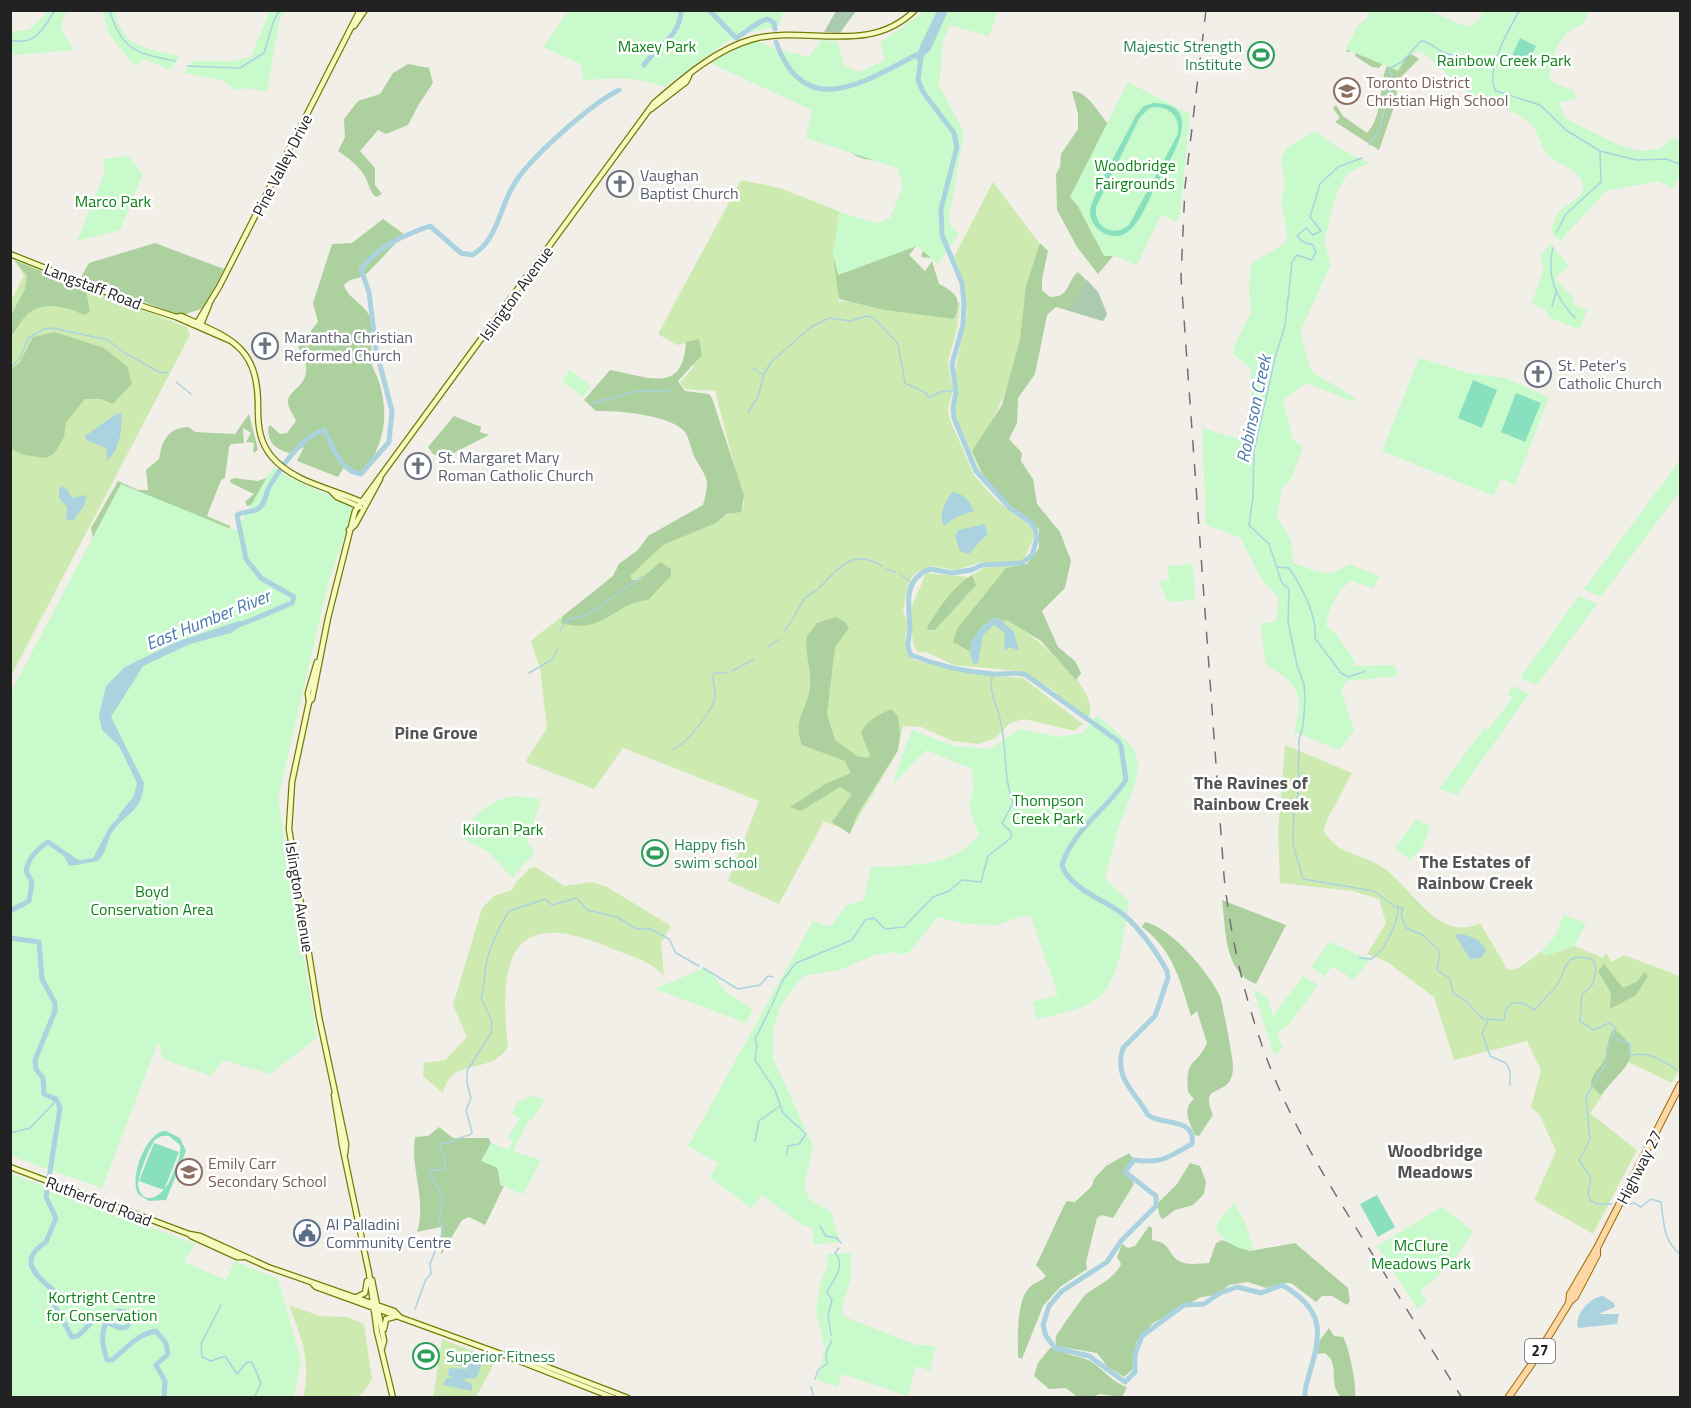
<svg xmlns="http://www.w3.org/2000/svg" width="1691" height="1408" viewBox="0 0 1691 1408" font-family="'Titillium Web',sans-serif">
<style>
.grass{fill:#cdebb0}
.forest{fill:#add19e}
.cemetery{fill:#aacbaf}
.park{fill:#c8facc}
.pitch{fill:#88e0be;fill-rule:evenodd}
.water{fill:#aad3df}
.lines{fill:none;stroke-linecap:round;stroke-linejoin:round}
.stream{stroke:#aad3df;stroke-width:1.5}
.river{stroke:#aad3df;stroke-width:5}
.secondary-casing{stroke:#707d05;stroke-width:7}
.primary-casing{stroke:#a06b00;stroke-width:8}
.secondary{stroke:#f7fabf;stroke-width:4.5}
.primary{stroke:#fcd6a4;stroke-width:6}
.rail{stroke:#707070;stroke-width:1.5;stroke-dasharray:12 12;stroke-linecap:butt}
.labels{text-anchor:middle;stroke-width:5;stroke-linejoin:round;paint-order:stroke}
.shield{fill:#fff;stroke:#646464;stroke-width:1.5}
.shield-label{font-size:15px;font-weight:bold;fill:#222}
.park-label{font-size:16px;fill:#0c8416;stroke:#fff}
.leisure-label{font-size:16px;fill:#27864d;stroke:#fff;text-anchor:start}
.education-label{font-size:16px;fill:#785e54;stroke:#fff;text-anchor:start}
.street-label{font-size:16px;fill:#222;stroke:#fff}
.worship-label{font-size:16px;fill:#5b616d;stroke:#fff;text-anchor:start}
.service-label{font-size:16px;fill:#4e5e75;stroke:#fff;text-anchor:start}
.water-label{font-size:18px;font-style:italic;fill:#4a7aab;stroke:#fff}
.neighbourhood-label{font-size:18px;font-weight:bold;fill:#555;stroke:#fff}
</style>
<rect width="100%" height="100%" fill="#f2efe9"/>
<path class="grass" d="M 741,180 L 780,188 L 841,212 L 838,301 L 960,303 L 957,328 L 948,362 L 953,390 L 948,409 L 950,420 L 974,475 L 996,500 L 1029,525 L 1035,535 L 1024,559 L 1020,562 L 981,562 L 957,570 L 930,566 L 916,573 L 909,581 L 903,611 L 908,623 L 905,639 L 913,660 L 981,675 L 1023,678 L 1083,724 L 1074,731 L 1024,719 L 1010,723 L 996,738 L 978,744 L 953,741 L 921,727 L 903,726 L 898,751 L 850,832 L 824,821 L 779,904 L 728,881 L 759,801 L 623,748 L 594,789 L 525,762 L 547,728 L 540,668 L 531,642 L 534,638 L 599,588 L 613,576 L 619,564 L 638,550 L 648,536 L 679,523 L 706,527 L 742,507 L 744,503 L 715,391 L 685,389 L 680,382 L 693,368 L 698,340 L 677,345 L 658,334 Z
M 993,182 L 1040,244 L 1015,372 L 986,434 L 987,479 L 981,473 L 954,414 L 958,396 L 955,371 L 967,314 L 963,279 L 954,257 Z
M 14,260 L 187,327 L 190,335 L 11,676 L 10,303 L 24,275 Z
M 1027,564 L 1002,614 C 1023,629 1102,686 1089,717 L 1073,708 L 1052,689 L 1019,671 L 954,665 L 926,652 L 918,652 L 914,647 L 909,613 L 926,573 L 969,577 L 984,568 Z
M 1285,745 L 1352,773 L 1326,822 L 1324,832 C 1341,857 1359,852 1382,867 C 1412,886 1437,944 1480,923 L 1508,970 L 1519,968 L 1541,952 L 1545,956 L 1575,946 L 1603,958 L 1606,953 L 1612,962 L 1624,955 L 1680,976 L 1680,1067 L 1672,1083 L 1626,1061 L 1590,1113 L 1637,1150 L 1593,1234 L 1534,1200 L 1556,1151 L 1539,1114 L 1531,1107 L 1541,1070 L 1527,1041 L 1454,1060 L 1434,997 L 1387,962 L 1367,954 L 1386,923 L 1379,899 L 1352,891 L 1280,883 L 1278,833 Z
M 536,867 L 564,886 L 592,882 L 607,887 L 671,926 L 661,943 L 664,976 C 650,960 627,955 608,947 C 507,904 499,964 508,1047 C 489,1077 452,1055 443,1093 L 423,1076 L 424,1063 L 445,1060 L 467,1037 L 453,1005 L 482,908 L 494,896 L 512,890 L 516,882 L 530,868 Z
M 289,1305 L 320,1316 L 347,1317 L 364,1324 L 372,1379 L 364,1392 L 356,1397 L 303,1397 C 312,1363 301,1337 289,1305 Z
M 442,1339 L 496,1360 L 476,1397 L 433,1398 Z"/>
<path class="forest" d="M 1370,11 L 1401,47 L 1419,59 L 1399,79 L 1395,104 L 1379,150 L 1335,122 L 1340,118 L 1333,108 L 1336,105 L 1343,116 L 1367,133 C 1384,115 1378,85 1388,63 L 1385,61 L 1379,68 L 1372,67 L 1355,56 L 1356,47 L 1351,46 L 1351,51 L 1346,52 L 1357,27 L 1367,19 Z
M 408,64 L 429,68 L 433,83 L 419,104 L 408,125 L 386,134 L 378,130 L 360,151 L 375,168 L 375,185 L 382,194 L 376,197 C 369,191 369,183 364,175 C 357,164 348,158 338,151 L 345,137 L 344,119 L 358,101 L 380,94 L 393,73 Z
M 1072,91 C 1087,91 1099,113 1108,124 L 1071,197 L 1078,206 L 1094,237 L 1114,255 L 1098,274 L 1077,247 L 1057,210 L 1056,174 L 1060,167 L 1061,154 L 1078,129 L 1078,114 Z
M 841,125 C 875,142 903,127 931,140 C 936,157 925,169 925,186 C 925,210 929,234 931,258 L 921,257 L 925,245 L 921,240 L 909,255 L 925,271 L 932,261 L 939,284 C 956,292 963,300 954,319 L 885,310 L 839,299 L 834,263 L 838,222 L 898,235 L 906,210 L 909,167 C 888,153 857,172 841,139 Z
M 383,219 L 404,234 C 401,238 369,272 365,275 C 357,280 350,278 344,285 C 348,299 364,303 370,317 C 375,330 371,345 371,359 C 371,367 378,376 380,385 C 389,416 384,448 362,472 L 355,473 L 344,467 L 338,477 L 297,461 L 304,447 L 289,453 C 275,449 268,443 268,428 L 270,425 L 280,434 L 287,433 L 296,421 C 294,415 288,408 288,403 C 286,387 322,385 298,347 L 318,322 L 313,303 L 332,244 L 352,243 Z
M 155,243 L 224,269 L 204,308 L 180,316 L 81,277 L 89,263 Z
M 1040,243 L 1048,251 L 1042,279 L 1042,290 L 1050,297 C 1070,298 1066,282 1078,272 L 1098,292 L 1107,314 L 1103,321 L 1056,307 L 1047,315 L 1035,374 L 1018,398 L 1017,423 L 1009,439 L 1022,453 L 1021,461 L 1033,479 L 1037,504 L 1060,532 L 1071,561 L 1065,588 L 1042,611 L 1058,647 L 1075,661 L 1081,673 L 1076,680 L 1041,641 L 1007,620 L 1003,621 L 997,617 C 981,624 974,634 969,651 L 953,642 L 957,629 L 1006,568 L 1027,564 L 1039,548 L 1039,529 L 1011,506 L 984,477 L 972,451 L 1002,405 L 1020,339 L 1026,286 Z
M 14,260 L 86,290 L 90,312 L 84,315 C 66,307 41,299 25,317 C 19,323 17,330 11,336 L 11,315 L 25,289 L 27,276 Z
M 54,332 L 104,348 L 127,366 L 132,384 L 113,404 L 101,399 L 85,399 L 66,422 L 64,437 L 54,454 L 46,458 L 24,455 L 11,449 L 11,369 L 20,362 L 33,337 Z
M 699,339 L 702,355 L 678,381 L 685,391 L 709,394 L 712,398 L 744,495 L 741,512 L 727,514 L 716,523 L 663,545 L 630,576 L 632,580 L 640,580 L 660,562 L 671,569 L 671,576 L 648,600 C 613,603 605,635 561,623 L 563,616 L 613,576 L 619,564 L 638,550 L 648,536 L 703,505 C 710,478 708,481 695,458 C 691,450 690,440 685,432 C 672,415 616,410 596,411 L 584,400 L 610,370 C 646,376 683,396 686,342 Z
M 249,414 L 258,449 L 255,453 L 253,451 L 254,443 L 246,442 L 251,433 L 243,428 L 244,443 L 231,444 L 229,447 L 225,478 L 221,480 L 207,516 L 230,526 L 230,532 L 93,538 L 91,528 L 118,481 L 138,490 L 148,490 L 146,470 L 159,459 C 162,441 168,427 189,427 L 195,432 L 235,434 Z
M 454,416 L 481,427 L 480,432 L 489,435 L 442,459 L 432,453 L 428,447 Z
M 234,478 L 257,481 L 267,478 L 252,505 L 247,506 L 245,502 L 254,494 L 231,483 L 230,480 Z
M 972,575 L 976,585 L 935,630 L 928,630 L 927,627 C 940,607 952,587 972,575 Z
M 836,617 L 845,622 L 849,628 L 835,647 L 827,714 L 835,740 L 857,756 L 867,758 L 870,755 L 861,733 C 867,719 879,715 891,709 L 898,716 L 900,734 L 898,750 L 857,815 L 850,834 L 832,822 L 852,794 L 840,787 L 801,811 L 790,807 L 827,783 L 851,773 L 845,761 L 802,745 C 792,719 807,711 810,687 C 812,670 804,653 807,636 L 817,623 Z
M 1222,900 L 1286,925 L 1256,984 C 1223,972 1226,928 1222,900 Z
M 1145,922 C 1171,927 1209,973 1220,996 C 1222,1001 1233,1058 1233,1065 C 1234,1102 1197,1078 1213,1115 L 1199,1136 L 1195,1135 C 1190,1123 1181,1110 1194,1099 L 1188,1092 C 1185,1056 1196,1068 1207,1043 L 1197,1011 L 1191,1016 C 1180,980 1173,950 1142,927 Z
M 1604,964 L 1623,988 L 1638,981 L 1644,972 L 1648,976 L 1636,995 L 1610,1009 L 1611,993 L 1598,971 Z
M 1614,1029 C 1650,1055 1620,1070 1601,1095 L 1591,1085 C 1591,1073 1601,1068 1605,1058 C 1609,1047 1606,1038 1614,1029 Z
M 439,1127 L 453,1138 L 489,1138 L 491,1143 L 487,1152 L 500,1173 L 500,1185 L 504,1186 L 485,1225 L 469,1217 L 462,1220 L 441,1255 L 441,1227 L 417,1232 C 427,1199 410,1170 415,1137 L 428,1136 Z
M 1129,1153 L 1135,1161 L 1125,1169 L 1134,1184 L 1113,1218 L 1101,1215 L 1097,1218 L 1086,1262 L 1087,1269 L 1060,1287 L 1043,1306 L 1022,1359 L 1018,1357 C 1018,1339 1016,1299 1030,1287 C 1035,1282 1042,1281 1046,1276 L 1036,1265 C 1043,1253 1063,1205 1067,1201 L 1075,1202 L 1092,1186 L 1094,1179 L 1106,1166 Z
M 1190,1163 L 1200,1166 L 1206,1182 L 1204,1194 L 1193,1205 L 1175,1210 L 1163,1219 L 1160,1217 L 1157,1204 L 1177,1184 Z
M 1149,1226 L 1152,1228 L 1152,1240 C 1172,1243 1167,1254 1179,1261 C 1188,1266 1199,1263 1209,1263 L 1216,1243 L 1222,1240 L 1250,1251 L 1295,1243 L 1348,1288 L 1350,1301 L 1347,1305 L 1332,1296 L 1322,1296 L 1316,1302 L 1291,1283 L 1283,1283 L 1266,1288 L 1248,1282 L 1229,1285 L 1217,1295 L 1201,1297 L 1153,1323 L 1136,1343 L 1132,1370 L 1124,1377 L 1107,1366 L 1097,1353 L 1056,1346 C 1056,1343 1055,1340 1056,1336 C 1057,1334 1083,1296 1086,1294 C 1097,1286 1115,1278 1121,1264 L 1117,1257 L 1122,1244 L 1128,1248 L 1135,1246 Z
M 1329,1328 L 1334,1336 L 1343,1337 C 1349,1346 1357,1386 1355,1397 L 1341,1397 C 1330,1386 1337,1373 1331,1359 L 1325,1353 L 1317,1354 L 1320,1340 Z
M 1054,1347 C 1065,1356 1078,1355 1090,1361 C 1104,1369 1111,1382 1127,1387 L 1122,1397 L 1100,1394 L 1091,1397 L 1076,1396 L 1066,1388 L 1049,1389 L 1034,1376 L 1038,1363 L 1050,1348 Z"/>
<path class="cemetery" d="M 836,11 L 856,11 L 840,33 L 824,32 Z
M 1087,280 L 1098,292 L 1107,314 L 1103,321 L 1067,310 Z"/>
<path class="park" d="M 270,10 L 287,11 L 280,17 L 267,92 L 248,88 L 235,90 L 221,80 L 184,73 L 192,61 L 231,61 L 251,57 Z
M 48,11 L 68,11 C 55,27 64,34 74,50 L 15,55 L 11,53 L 11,31 L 29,30 Z
M 102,11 L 115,11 C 122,49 149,48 180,56 L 170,70 L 145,59 L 135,66 L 110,36 Z
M 568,11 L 784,11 L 778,26 L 736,35 L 664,87 C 637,76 613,78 583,80 L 581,64 L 543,47 Z
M 925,11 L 998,11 L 989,36 L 950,25 L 943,41 L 939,85 L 964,133 L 948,222 L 959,234 L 938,264 L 917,246 L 838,275 L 833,254 L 839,212 L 876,223 L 890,218 L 903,186 L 897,168 L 806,138 L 812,110 L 710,63 L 754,40 L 776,49 L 809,57 L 822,40 L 837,42 L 845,66 L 859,72 L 885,60 L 880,43 Z
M 1370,11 L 1429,11 L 1468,27 L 1480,19 L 1482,11 L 1589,11 L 1583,24 C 1559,32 1550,56 1550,81 L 1574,91 L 1576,98 L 1559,103 L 1566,119 L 1619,145 L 1640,151 L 1660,149 L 1672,137 L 1680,141 L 1680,174 L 1673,189 L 1659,181 L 1606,191 L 1560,241 L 1551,232 C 1553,225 1555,217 1560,211 C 1567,204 1581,199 1583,189 C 1586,171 1557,165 1548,155 C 1538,144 1541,129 1523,118 C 1505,106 1482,104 1465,90 C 1448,77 1437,62 1419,51 L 1407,56 L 1398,71 L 1346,49 L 1357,27 L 1367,19 Z
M 1128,82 L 1190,114 L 1180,214 L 1176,221 L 1161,215 L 1137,265 L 1114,256 L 1104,256 L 1078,206 L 1070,197 Z
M 1315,131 L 1339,148 L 1369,163 L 1348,173 L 1337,192 L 1324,241 L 1331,264 L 1300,332 L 1311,371 L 1355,398 L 1354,402 L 1306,383 L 1283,400 L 1293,440 L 1303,447 L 1291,479 L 1282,488 L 1277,516 L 1291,541 L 1293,563 C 1317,571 1327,580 1349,564 L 1380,576 L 1373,588 L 1352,581 C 1337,588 1329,610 1326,626 L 1335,632 L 1355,661 L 1354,666 L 1394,665 L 1398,676 L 1347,681 L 1341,689 L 1354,730 L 1339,750 L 1294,732 C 1304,694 1300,685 1266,665 L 1260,623 L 1275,622 L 1279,597 L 1263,582 L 1240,537 L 1206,525 L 1202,428 L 1252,443 L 1251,368 L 1233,354 L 1235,344 L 1251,313 L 1249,290 L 1251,264 L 1285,243 L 1287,234 L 1281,199 L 1285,187 L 1281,159 L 1286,148 Z
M 128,156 L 143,174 L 120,230 L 77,241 L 105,172 L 103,159 Z
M 1550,243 L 1569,266 L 1555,278 L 1574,299 L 1573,304 L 1587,310 L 1579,329 L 1550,318 L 1545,309 L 1531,304 L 1544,270 L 1541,256 Z
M 1419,358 L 1467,373 L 1505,378 L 1549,397 L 1515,485 L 1501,479 L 1494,496 L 1382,451 Z
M 570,370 L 591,386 L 583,397 L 562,381 Z
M 1680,460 L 1680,491 L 1601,597 L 1584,589 Z
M 273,467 L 288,477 L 350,505 L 353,512 L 329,580 L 278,798 L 317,1038 L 270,1074 L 224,1060 L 211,1076 L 163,1059 L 158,1042 L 102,1188 L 11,1156 L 11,692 L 121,484 L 236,531 Z
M 1193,564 L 1195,600 L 1167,602 L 1159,581 L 1170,580 L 1166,566 Z
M 1579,596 L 1597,604 L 1537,685 L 1520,678 Z
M 1513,686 L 1529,694 L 1457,795 L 1439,789 L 1484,728 L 1488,730 L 1512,698 L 1508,694 Z
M 1097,715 L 1132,746 L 1138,761 L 1137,778 L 1118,829 L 1105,879 L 1129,901 C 1122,935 1123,988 1087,1005 C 1072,1012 1053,1015 1037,1019 L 1032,1002 L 1058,995 L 1031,917 L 1021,916 L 998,925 L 966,924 L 938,917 L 909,952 L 901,955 L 896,952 L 875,955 L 839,970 L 803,976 L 781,1005 L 773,1030 L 773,1058 L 813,1146 L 804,1187 L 810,1200 L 831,1212 L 840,1242 L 813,1245 L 813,1228 L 801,1224 L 762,1195 L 751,1208 L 710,1177 L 718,1163 L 688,1146 L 813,921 L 830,927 L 846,906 L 864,900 L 871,867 C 910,865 952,868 979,835 L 969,807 L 973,791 L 972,769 L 926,750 L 892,785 L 912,730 L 954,746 L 990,749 L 1020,729 L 1059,737 L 1083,733 Z
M 513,796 L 541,799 L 527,843 L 535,852 L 512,878 L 489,852 L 461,837 C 474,815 487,802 513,796 Z
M 1416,819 L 1430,827 L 1422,848 L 1410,860 L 1395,848 Z
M 1564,915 L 1586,923 L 1575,946 L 1545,956 L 1541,952 L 1555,936 Z
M 1329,942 L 1370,959 L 1354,980 L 1332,966 L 1325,976 L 1311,967 Z
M 706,967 L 726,992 L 753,1009 L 746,1023 L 655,989 Z
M 1303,976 L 1318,985 L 1290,1023 L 1277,1034 L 1283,1048 L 1274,1055 L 1253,989 L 1268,998 L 1273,1016 Z
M 530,1096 L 545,1099 L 532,1120 L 530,1118 L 513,1151 L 541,1160 L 523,1194 L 500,1185 L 498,1168 L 481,1161 L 491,1143 L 508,1150 L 513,1140 L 508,1138 L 520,1118 L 512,1113 L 518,1102 Z
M 10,1173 L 195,1244 L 184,1262 L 226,1280 L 235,1261 L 278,1279 L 301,1361 L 294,1397 L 11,1397 Z
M 1234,1202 L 1246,1225 L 1254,1250 C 1240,1252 1222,1240 1216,1229 C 1219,1217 1228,1212 1234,1202 Z
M 1442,1207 L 1473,1231 C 1459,1256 1442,1274 1420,1291 L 1427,1301 L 1418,1309 L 1377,1246 Z
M 851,1253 L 851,1279 L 842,1306 L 843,1316 L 916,1345 L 936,1346 L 930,1371 L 916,1366 L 908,1396 L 842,1374 L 837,1387 L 817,1380 L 825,1349 L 816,1312 L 820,1284 L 828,1264 L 827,1254 Z"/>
<path class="pitch" d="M 1520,38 L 1536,46 L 1526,67 L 1510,60 Z
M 1153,103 C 1210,103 1168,163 1155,187 C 1148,201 1141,221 1129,231 C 1123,236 1115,237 1108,235 C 1098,232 1089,221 1090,211 C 1093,192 1126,136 1136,115 L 1144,106 ZM 1157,107 C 1172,108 1180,119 1178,134 L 1129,225 C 1113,238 1094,228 1096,207 L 1140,117 L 1150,108 Z
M 1473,380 L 1497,390 L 1482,428 L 1458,418 Z
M 1516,393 L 1541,403 L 1525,442 L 1501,432 Z
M 166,1131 L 180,1138 L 186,1151 L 166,1200 L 149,1201 L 138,1194 C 129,1178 146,1131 166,1131 ZM 169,1136 L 180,1145 C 182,1157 174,1169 170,1180 C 165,1193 144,1210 138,1186 C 137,1179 150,1144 156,1139 C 160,1136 164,1135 169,1136 Z
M 154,1143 L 179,1152 L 164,1190 L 139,1181 Z
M 1377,1195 L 1395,1227 L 1378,1237 L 1360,1204 Z"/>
<path class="water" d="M 937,11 L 948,11 L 930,51 L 916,61 L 920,46 Z
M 121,413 C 123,429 119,451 107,461 L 106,448 L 86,440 L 85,436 L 116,414 Z
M 62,486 L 68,490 L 72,498 L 87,495 L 84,506 L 73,521 L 66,519 L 67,507 L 59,498 L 59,489 Z
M 952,492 C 964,493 970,502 974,511 L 956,517 L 944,526 C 938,515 945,502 952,492 Z
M 985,524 L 988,535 C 978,540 977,548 968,554 L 960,551 L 955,536 L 958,530 Z
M 997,617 L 1014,632 L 1019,651 L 1010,647 L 1004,651 L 1005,633 L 994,625 L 983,635 L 978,663 L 974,664 C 962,645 979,625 997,617 Z
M 239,621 L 247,622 L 231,633 L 190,644 L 143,666 L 111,717 L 144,783 C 142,812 127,812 113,831 C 106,841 107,853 98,861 L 69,866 L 60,849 L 68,853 L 75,861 L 93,858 L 110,826 L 132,804 L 137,783 L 119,746 L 102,730 L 99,715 L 106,686 L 125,667 L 176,642 Z
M 1462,934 C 1473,937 1482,940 1486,951 L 1481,958 L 1470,959 L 1455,935 Z
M 1603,1296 L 1614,1303 L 1615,1307 L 1598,1314 L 1619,1314 L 1617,1324 L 1578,1328 C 1574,1315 1590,1297 1603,1296 Z
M 452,1352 L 482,1364 L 476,1378 L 463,1379 L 472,1384 L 472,1391 L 443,1385 L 446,1378 L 453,1378 L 448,1375 L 449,1368 L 468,1369 L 449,1361 Z"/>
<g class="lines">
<path class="stream" d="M 109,10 C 123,50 134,53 175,61
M 1520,10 C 1509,28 1484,72 1496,91 L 1540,105 L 1566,130 L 1600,151 L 1637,160 L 1666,159 L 1680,164
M 10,40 C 36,46 43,29 55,10
M 187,66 L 240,68 L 264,53 L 274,20 L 280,10
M 1369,145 L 1380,128 L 1392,75 L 1389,69 L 1403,61 L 1421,41 C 1430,41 1435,49 1443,52 C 1460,59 1478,62 1496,58
M 1362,158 L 1338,167 L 1320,184 L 1310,217 L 1321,231 L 1313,235 L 1306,228 L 1297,236 L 1303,242 L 1313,245 L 1316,252 L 1312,260 L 1297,255 L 1292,262 L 1285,326 L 1276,354 L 1254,451 L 1253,497 L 1249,525 L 1269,544 L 1282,583 L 1289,589 L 1288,622 L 1297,665 L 1304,684 L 1305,701 L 1303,726 L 1299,739 L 1298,796 L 1294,801 L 1293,844 L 1303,879 L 1374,891 L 1394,906 L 1403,908 L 1401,915 L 1406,928 L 1421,934 L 1440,951 L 1437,970 L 1450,979 L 1453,993 L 1466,1001 L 1483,1019 L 1504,1020 L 1506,1009 L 1512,1003 L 1523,1003 L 1535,1010 C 1541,1002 1547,996 1554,989 C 1568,973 1561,949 1593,960 L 1596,968 L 1593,984 L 1582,995 L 1580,1021 L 1594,1030 L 1609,1023 L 1616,1028 L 1607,1049 L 1606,1063 L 1586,1097 L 1590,1140 L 1579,1160 L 1591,1178 L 1588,1194 L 1590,1200 L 1597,1204 L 1612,1204
M 1556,233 L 1566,214 L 1601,182 L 1600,152
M 1553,248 C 1546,276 1556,298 1575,318
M 1552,306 L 1556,293
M 10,368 L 20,358 L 28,338 L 44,329 L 53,328 L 108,340 L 125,353 L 159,372 L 167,373
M 753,368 L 762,374
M 176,382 L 191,394
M 592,403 L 639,391 L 669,391
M 748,413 L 758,397 L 764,374 L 771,362 L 811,327 L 829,318 L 851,321 L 866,316 L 874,318 L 898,344 L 905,383 L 926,393 L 929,398 L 940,392 L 955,390
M 1278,567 L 1289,568 C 1301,586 1317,615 1315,638 L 1341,673 L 1349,677 L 1365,671
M 885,569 L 895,572
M 900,574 L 913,584
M 560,631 L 567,620 L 589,614 L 643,576
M 784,631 C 793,621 797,610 804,599 C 809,594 814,593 819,588 C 837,570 852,547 882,566
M 768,647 L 779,639
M 732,671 L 754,659
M 529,673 L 553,659 L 557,650
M 673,749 C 685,746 714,709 715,697 C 716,689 711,681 714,673 L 727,673
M 1359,958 L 1371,959 C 1384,952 1398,923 1398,908
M 703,968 L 738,989 L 760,985 L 768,976 L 773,977
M 771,1007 L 783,980 L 796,963 L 852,940 L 865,920 L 874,918 L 885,929 L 904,927 L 933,897 L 949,891 L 962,880 L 981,882 L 988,856 L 1011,838 L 1011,832 L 1002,823 L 1013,803 C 1002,774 1008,744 999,715 C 995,700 988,690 993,674
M 770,1009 L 755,1039 L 757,1045 L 755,1060 L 775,1090 L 783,1113 L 806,1134 L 799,1144 L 788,1146 L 787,1154
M 1488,1021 L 1482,1033 L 1490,1056 L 1506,1063 L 1510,1071 L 1510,1085
M 1615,1038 L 1630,1044 L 1629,1056 C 1648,1050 1662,1060 1677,1070
M 10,1133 L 30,1128 L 53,1104 L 54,1098
M 755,1141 L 759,1121 L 780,1106
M 1624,1206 L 1634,1203 L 1641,1207 L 1651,1199 L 1661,1202 C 1664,1223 1663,1241 1680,1254
M 820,1226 L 826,1236 L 837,1238 L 841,1243
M 221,1305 L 201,1344 L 202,1357 L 211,1361 L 225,1356 L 237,1374 L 247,1362 L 252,1362 L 261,1383 L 254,1398
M 415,1309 L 426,1279 L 431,1274 L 430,1264 L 443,1231 L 439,1218 L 443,1198 L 429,1173 L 431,1170 L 442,1170 L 446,1164 L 439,1144 C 452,1145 457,1137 470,1135 L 472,1132 L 466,1110 L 471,1098 L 467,1083 L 467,1071 L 491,1033 L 492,1021 L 481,998 C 485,986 484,977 486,965 C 489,947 500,926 509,911 L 545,899 L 552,905 L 577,898 L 587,910 L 617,917 L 637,929 L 651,929 L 669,939 L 676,953 L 699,966
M 831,1335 L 828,1315 L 832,1300 L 827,1292 C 833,1280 847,1265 835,1253 L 839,1248
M 815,1379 L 818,1370 L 827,1364 L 826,1353 L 832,1340
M 811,1387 L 814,1398"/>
<path class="river" d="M 709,10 L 736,38 C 747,32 757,21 768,19 L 774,23 L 775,29
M 776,42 C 805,125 868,79 922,52
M 922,50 L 918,80 L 923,92 L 954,133 L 957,147 L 941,209 L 942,235 L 962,283 L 964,304 L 963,325 L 952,364 L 956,392 L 953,408 L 954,418 L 976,471 L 1010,508 L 1030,522 L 1035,529 L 1037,538 L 1032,555 L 1022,563 L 982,565 L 971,570 L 952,573 L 930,569 C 902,580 909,605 910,627 C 910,638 905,644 911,655 C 936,665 967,672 993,674 C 1005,675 1015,671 1026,675 L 1118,741 L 1121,746 L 1126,780 C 1107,809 1072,831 1062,865 C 1068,888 1107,901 1124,915 C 1140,929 1157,952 1167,971 L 1168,978 L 1155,1016 L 1123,1048 C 1113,1079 1136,1092 1148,1115 C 1162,1126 1196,1117 1192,1144 C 1168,1157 1163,1164 1134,1160 L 1125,1172 L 1156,1196 L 1156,1206 L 1121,1241 L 1107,1262 L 1062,1291 L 1049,1306 L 1043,1325 L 1046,1336 L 1055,1348 L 1089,1356 L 1125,1382 L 1135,1372 L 1135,1354 L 1142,1336 L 1184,1305 L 1204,1304 L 1220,1293 L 1237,1287 L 1261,1293 L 1282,1285 C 1325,1310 1322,1332 1309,1375 C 1307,1384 1304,1387 1305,1398
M 644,65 C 657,46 681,36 681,10
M 242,624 L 292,603 L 294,597 L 261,578 L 246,559 L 237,515 C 244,510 256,514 262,505 C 266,500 266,492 269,487 C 280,469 303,435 324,430 C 333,446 340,472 361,474 L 389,442 L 392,411 L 376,350 L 369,292 L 361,269 C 379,246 402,236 430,226 L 461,253 L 472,255 C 497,241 499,210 513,186 C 528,159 591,104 619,90
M 121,816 L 137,796
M 10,911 L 29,901 L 32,882 L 26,871 C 28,858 37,849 48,842 L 77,862 L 80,862
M 10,938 L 39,942 L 42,979 L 55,1003 L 55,1011 L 35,1060 L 36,1069 L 43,1078 L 44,1094 L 56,1099 L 60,1108 L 46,1197 L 56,1218 L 46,1242 C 18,1260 34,1274 54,1291 L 54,1305 L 72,1337 L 78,1336 L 95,1319 L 118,1311 L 125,1312 L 129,1322 L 127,1327 C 119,1331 113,1323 106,1323 C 100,1334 103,1348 107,1360 L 112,1360 C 126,1349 137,1334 156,1331 L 166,1343 L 168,1354 L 156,1365 L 165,1381 L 164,1398"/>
<defs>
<path id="secondary" d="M 354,26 L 365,10
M 651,109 L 686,82 L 689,76
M 10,254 L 136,304 L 176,317 L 181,316 C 233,339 259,347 258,410 C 258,427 260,443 272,457 C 295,484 336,489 366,504
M 176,317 L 231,341
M 197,323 L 219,287 L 360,10
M 200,327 L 209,305
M 331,491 L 337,497 L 360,507
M 349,530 L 355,525 L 380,479
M 309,702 L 308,693 L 317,662
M 334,1095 L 342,1145 L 369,1273 L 377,1332 L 393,1398
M 345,1154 L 346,1144 L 319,1017 L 289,829 L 292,782 L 309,702 L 312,699 L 328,618 L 355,511 L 654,103 C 682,79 716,49 753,39 C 809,25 869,56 915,10
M 10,1167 L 189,1234 L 200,1236 L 268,1267 L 394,1311 L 400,1317
M 191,1236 L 237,1257 L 244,1257
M 372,1280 L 384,1341 L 382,1348
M 312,1283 L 316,1287 L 504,1355 L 614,1398
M 357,1297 L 365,1293 L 367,1281
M 384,1329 L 386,1319 L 394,1317
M 528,1362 L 537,1363 L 628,1398"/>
<path id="primary" d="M 1569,1302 L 1575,1297 L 1597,1255 L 1597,1248
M 1508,1398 L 1531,1365 L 1569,1303 L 1570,1294 L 1597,1248 L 1680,1085"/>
</defs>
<use href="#secondary" class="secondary-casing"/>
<use href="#primary" class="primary-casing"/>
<use href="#secondary" class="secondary"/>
<use href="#primary" class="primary"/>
<path class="rail" d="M 1206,10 L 1185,187 L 1181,277 L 1224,876 C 1231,942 1246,1005 1270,1067 C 1294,1128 1328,1183 1363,1239 C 1396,1292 1429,1345 1462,1398"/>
</g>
<defs>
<symbol id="stadium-ring" viewBox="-11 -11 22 22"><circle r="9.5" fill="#fff" stroke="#2e9e5b" stroke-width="1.5"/><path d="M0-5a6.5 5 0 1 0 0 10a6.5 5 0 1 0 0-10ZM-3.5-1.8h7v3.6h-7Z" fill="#2e9e5b"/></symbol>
<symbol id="school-ring" viewBox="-11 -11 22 22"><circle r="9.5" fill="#fff" stroke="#8d6e63" stroke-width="1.5"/><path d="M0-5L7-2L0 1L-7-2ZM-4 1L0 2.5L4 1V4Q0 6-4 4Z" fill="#8d6e63"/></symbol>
<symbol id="church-ring" viewBox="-11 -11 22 22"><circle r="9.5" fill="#fff" stroke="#6b7280" stroke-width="1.5"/><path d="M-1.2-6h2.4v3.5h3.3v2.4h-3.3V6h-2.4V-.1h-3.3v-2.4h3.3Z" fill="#6b7280"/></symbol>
<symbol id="civic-ring" viewBox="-11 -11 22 22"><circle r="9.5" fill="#fff" stroke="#5c6f8a" stroke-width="1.5"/><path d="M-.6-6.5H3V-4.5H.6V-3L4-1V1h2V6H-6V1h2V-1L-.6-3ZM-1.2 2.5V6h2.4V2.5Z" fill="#5c6f8a"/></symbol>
</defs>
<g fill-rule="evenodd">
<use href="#stadium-ring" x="1246" y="40" width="30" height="30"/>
<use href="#school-ring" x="1332" y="76" width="30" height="30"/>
<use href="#church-ring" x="605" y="169" width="30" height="30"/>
<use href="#church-ring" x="250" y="331" width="30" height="30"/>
<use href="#church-ring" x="1523" y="359" width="30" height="30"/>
<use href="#church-ring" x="403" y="451" width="30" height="30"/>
<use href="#stadium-ring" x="640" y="838" width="30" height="30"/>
<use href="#school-ring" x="174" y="1157" width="30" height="30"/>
<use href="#civic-ring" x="292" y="1218" width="30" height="30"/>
<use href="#stadium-ring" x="411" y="1341" width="30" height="30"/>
</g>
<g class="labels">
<rect class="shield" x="1525" y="1339" width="30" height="24" rx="4.5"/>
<g class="shield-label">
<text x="1540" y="1356">27</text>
</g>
<g class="park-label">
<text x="657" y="52">Maxey Park</text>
<text x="1504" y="66">Rainbow Creek Park</text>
<text x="1135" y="171">Woodbridge<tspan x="1135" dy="18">Fairgrounds</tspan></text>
<text x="113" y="207">Marco Park</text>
<text x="1048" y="806">Thompson<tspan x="1048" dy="18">Creek Park</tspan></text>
<text x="503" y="835">Kiloran Park</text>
<text x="152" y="897">Boyd<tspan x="152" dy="18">Conservation Area</tspan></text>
<text x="1421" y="1251">McClure<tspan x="1421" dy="18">Meadows Park</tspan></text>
<text x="102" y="1303">Kortright Centre<tspan x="102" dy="18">for Conservation</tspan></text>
</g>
<g class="leisure-label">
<text x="1242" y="52" text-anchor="end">Majestic Strength<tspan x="1242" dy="18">Institute</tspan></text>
<text x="674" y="850">Happy fish<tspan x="674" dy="18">swim school</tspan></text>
<text x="446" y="1362">Superior Fitness</text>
</g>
<g class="education-label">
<text x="1366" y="88">Toronto District<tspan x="1366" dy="18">Christian High School</tspan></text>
<text x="208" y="1169">Emily Carr<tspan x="208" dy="18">Secondary School</tspan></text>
</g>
<g class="street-label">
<text transform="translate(282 165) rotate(-63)" y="6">Pine Valley Drive</text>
<text transform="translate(93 286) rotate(21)" y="6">Langstaff Road</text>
<text transform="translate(516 293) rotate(-54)" y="6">Islington Avenue</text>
<text transform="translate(300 897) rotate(81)" y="6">Islington Avenue</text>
<text transform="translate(1639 1167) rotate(-63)" y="6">Highway 27</text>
<text transform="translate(99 1201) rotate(21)" y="6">Rutherford Road</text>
</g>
<g class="worship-label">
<text x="640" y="181">Vaughan<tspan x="640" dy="18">Baptist Church</tspan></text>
<text x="284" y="343">Marantha Christian<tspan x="284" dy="18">Reformed Church</tspan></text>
<text x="1558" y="371">St. Peter's<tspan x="1558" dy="18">Catholic Church</tspan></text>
<text x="438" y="463">St. Margaret Mary<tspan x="438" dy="18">Roman Catholic Church</tspan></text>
</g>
<g class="service-label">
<text x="326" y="1230">Al Palladini<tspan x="326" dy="18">Community Centre</tspan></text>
</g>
<g class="water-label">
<text transform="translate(1254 409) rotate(-78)" y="6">Robinson Creek</text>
<text transform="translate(208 620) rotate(-22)" y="6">East Humber River</text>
</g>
<g class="neighbourhood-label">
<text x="436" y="739">Pine Grove</text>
<text x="1251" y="789">The Ravines of<tspan x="1251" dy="21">Rainbow Creek</tspan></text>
<text x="1475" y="868">The Estates of<tspan x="1475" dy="21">Rainbow Creek</tspan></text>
<text x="1435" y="1157">Woodbridge<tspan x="1435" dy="21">Meadows</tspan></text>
</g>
</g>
<rect width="1691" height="1408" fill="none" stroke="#222222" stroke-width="24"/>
</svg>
